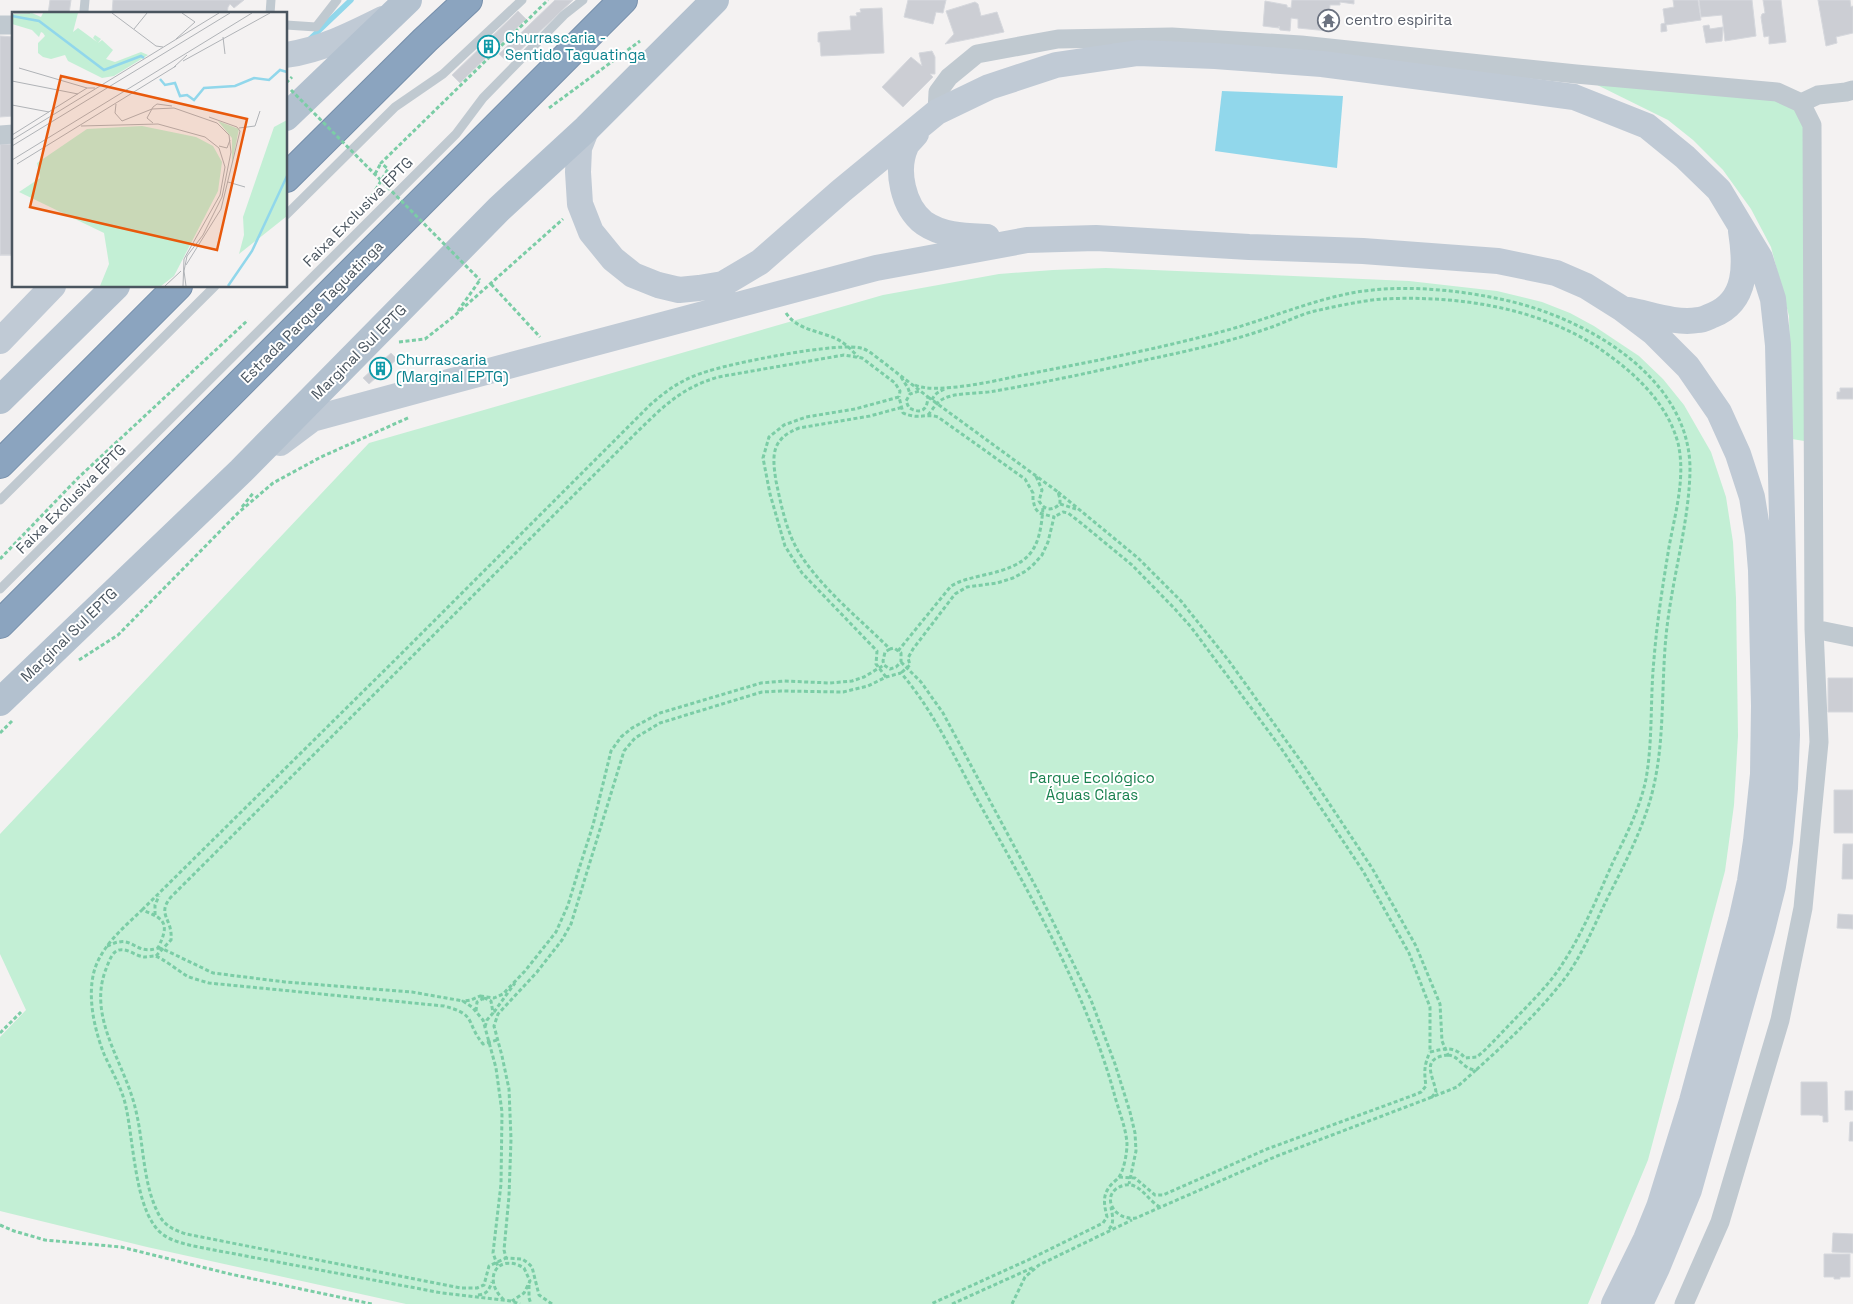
<svg xmlns="http://www.w3.org/2000/svg" width="1853" height="1304" viewBox="0 0 1853 1304" font-family="'Space Grotesk',sans-serif">
<style>
.green{fill:#c3efd5}
.water{fill:#91d7eb}
.lines{fill:none;stroke-linecap:round;stroke-linejoin:round}
.stream{stroke:#91d7eb;stroke-width:5.5}
.building{fill:#ccced4;stroke:#d6d8dd}
.highway-casing{stroke:#768fab;stroke-width:30}
.path{stroke:#7bcda6;stroke-width:3;stroke-dasharray:4 2.5;stroke-linecap:butt}
.lane{stroke:#c0c9d0;stroke-width:9}
.street{stroke:#c0c9d0;stroke-width:19}
.secondary{stroke:#c0cad5;stroke-width:26}
.primary{stroke:#b3c1cf;stroke-width:28}
.highway{stroke:#8ba4bf;stroke-width:28}
.path-bridge{stroke:#7bcda6;stroke-width:3;stroke-dasharray:4 2.5;stroke-linecap:butt}
.labels{text-anchor:middle;stroke-width:4;stroke-linejoin:round;paint-order:stroke}
.worship-label{font-size:15px;fill:#5b616d;stroke:#fff;text-anchor:start}
.culture-label{font-size:15px;fill:#0d838f;stroke:#fff;text-anchor:start}
.street-label{font-size:15px;fill:#4a555f;stroke:#fff}
.park-label{font-size:15px;fill:#1a814f;stroke:#fff}
.inset-river{fill:none;stroke:#91d7eb;stroke-width:2.5}
.inset-road{fill:none;stroke:#b0b3b7;stroke-width:1}
.view{fill:#e8590c;fill-opacity:0.15;stroke:#e8590c;stroke-width:2.5}
.inset-edge{fill:none;stroke:#4a555f;stroke-width:2.5}
</style>
<rect width="100%" height="100%" fill="#f4f2f2"/>
<path class="green" d="M 1583,78 L 1776,95 L 1798,107 L 1808,125 L 1810,442 L 1792,439 L 1789,316 L 1771,247 L 1751,209 L 1723,170 L 1693,140 L 1668,120 Z
M 1106,268 L 1409,281 L 1497,291 L 1542,302 L 1570,313 L 1594,326 L 1639,356 L 1663,379 L 1684,405 L 1711,452 L 1726,497 L 1733,542 L 1736,598 L 1738,736 L 1734,805 L 1725,871 L 1648,1160 L 1588,1304 L 406,1304 L 147,1247 L 0,1211 L 0,1037 L 26,1010 L 0,954 L 0,834 L 369,443 L 883,295 L 999,274 L 1053,270 Z"/>
<path class="water" d="M 1222,91 L 1343,96 L 1337,168 L 1215,151 Z"/>
<g class="lines">
<path class="stream" d="M 309,40 L 351,0"/>
</g>
<path class="building" d="M 50,0 L 71,0 L 69,14 L 48,14 Z
M 113,0 L 244,0 L 234,8 L 230,4 L 228,7 L 227,14 L 112,13 Z
M 555,0 L 573,0 L 508,62 L 499,54 Z
M 908,0 L 946,0 L 943,13 L 936,12 L 933,24 L 904,17 Z
M 1292,0 L 1354,0 L 1354,4 L 1340,2 L 1340,5 L 1330,5 L 1328,31 L 1298,28 L 1298,19 L 1291,18 L 1290,31 L 1280,30 L 1279,26 L 1279,28 L 1263,26 L 1265,1 L 1287,5 L 1287,7 L 1291,8 Z
M 1673,0 L 1698,0 L 1701,20 L 1666,25 L 1667,31 L 1661,32 L 1661,24 L 1665,23 L 1663,9 L 1674,7 Z
M 1699,0 L 1752,0 L 1756,36 L 1725,41 L 1722,15 L 1701,17 Z
M 1763,0 L 1781,0 L 1786,42 L 1769,44 L 1769,36 L 1764,37 L 1761,17 L 1762,14 L 1765,13 Z
M 1818,0 L 1850,0 L 1851,7 L 1853,6 L 1853,33 L 1836,37 L 1837,43 L 1826,46 Z
M 975,2 L 978,4 L 981,16 L 997,12 L 1004,32 L 945,44 L 954,34 L 946,11 Z
M 882,8 L 884,53 L 821,56 L 820,42 L 818,42 L 818,33 L 820,32 L 851,30 L 850,16 L 857,16 L 856,13 L 861,12 L 860,9 Z
M 518,11 L 526,19 L 460,83 L 452,75 Z
M 1709,25 L 1710,29 L 1723,27 L 1722,41 L 1706,43 L 1703,26 Z
M 0,36 L 14,37 L 14,116 L 0,117 Z
M 932,51 L 935,57 L 935,74 L 930,74 L 933,77 L 903,107 L 882,87 L 911,57 L 922,66 L 919,53 Z
M 0,144 L 14,144 L 14,184 L 11,187 L 14,190 L 14,255 L 0,255 Z
M 0,144 L 14,144 L 14,184 L 11,187 L 14,190 L 14,255 L 0,255 Z
M 391,353 L 397,359 L 369,384 L 363,378 Z
M 1840,388 L 1853,388 L 1853,399 L 1837,399 L 1837,392 L 1840,392 Z
M 1828,678 L 1853,678 L 1853,712 L 1828,712 Z
M 1834,790 L 1853,790 L 1853,833 L 1834,833 Z
M 1843,844 L 1853,844 L 1853,879 L 1842,879 Z
M 1838,914 L 1853,915 L 1853,929 L 1837,928 Z
M 1801,1082 L 1827,1082 L 1828,1122 L 1823,1122 L 1823,1116 L 1819,1115 L 1801,1115 Z
M 1845,1091 L 1853,1091 L 1853,1110 L 1845,1110 Z
M 1850,1122 L 1853,1122 L 1853,1141 L 1849,1141 Z
M 1833,1233 L 1853,1234 L 1853,1253 L 1832,1252 Z
M 1824,1254 L 1850,1254 L 1850,1277 L 1840,1277 L 1840,1279 L 1834,1279 L 1834,1277 L 1824,1277 Z"/>
<g class="lines">
<defs>
<path id="highway" d="M 286,178 L 425,40 L 468,0
M 0,464 L 178,286
M 0,624 L 623,0"/>
</defs>
<use href="#highway" class="highway-casing"/>
<path class="path" d="M 286,83 L 292,77
M 549,108 L 640,41
M 375,174 L 381,163
M 369,201 L 388,169 L 381,163 L 548,0
M 491,284 L 540,337
M 458,311 L 480,280
M 786,313 C 797,330 820,331 837,339 C 846,344 852,350 858,357
M 399,342 L 425,339 L 453,317 L 563,219
M 901,377 L 908,388 L 910,394
M 915,385 C 934,394 991,382 1013,377 C 1084,363 1154,350 1224,331 C 1269,319 1311,300 1357,292 C 1401,285 1451,289 1495,298 C 1576,313 1688,372 1690,467 C 1690,518 1673,575 1667,627 C 1661,676 1665,732 1655,780 C 1647,822 1625,863 1606,901 C 1593,928 1581,958 1562,982 C 1537,1014 1506,1043 1476,1070
M 928,397 L 1058,492 L 1060,499 L 1060,504 C 1052,511 1045,511 1039,501 L 1042,490 L 1035,474
M 932,400 C 935,393 940,391 947,388
M 928,415 C 933,409 937,402 943,399 C 956,392 980,394 995,391 C 1047,382 1098,371 1150,359 C 1188,351 1228,342 1266,329 C 1282,324 1298,315 1315,311 C 1337,306 1360,301 1382,299 C 1460,295 1547,308 1610,356 C 1640,378 1668,406 1678,443 C 1686,477 1675,514 1669,547 C 1663,584 1657,621 1654,659 C 1650,699 1653,739 1646,779 C 1640,808 1626,836 1613,862 C 1598,896 1583,932 1563,963 C 1550,984 1531,1002 1514,1020 C 1502,1032 1490,1046 1477,1057 L 1465,1058 C 1454,1045 1444,1049 1430,1052 L 1430,1007 L 1409,953 L 1363,871 L 1281,748 L 1191,627 L 1173,607 L 1132,565 L 1081,523 L 1068,513 L 1063,512 L 1054,517
M 1058,492 L 1138,558 L 1181,601 L 1229,661 L 1305,767 L 1372,868 L 1416,946 L 1440,1004 L 1442,1041 L 1448,1055
M 1060,504 L 1076,509
M 242,507 L 254,492
M 0,559 L 78,478 L 248,320
M 890,649 L 885,652 L 883,661 L 884,665 L 890,669 L 896,667 L 901,662 L 901,653 L 894,648 L 890,649 C 860,619 823,590 800,554 C 787,534 781,505 776,481 C 772,455 771,439 799,428 L 870,416 L 903,407
M 898,651 L 951,586 C 961,580 972,578 984,575 C 1029,565 1040,553 1043,507
M 79,660 L 118,635 L 238,513 L 273,483 L 321,457 L 410,417
M 901,662 L 921,682 L 943,713 L 1038,891 L 1091,1000 L 1115,1064 L 1130,1112 L 1135,1133 L 1136,1151 L 1129,1184
M 886,677 L 876,664 L 877,651 L 802,573 L 785,546 L 770,494 L 763,458 L 769,437 L 784,425 L 806,417 L 855,409 L 899,397 L 903,413 C 919,420 924,413 938,417 L 1025,479 L 1033,493 L 1033,500 L 1035,508 L 1039,513 L 1054,517 L 1048,542 L 1042,555 L 1034,564 L 1026,571 L 1013,578 L 997,583 L 967,587 L 955,594 L 913,649 L 908,658 L 910,665 L 901,673
M 0,733 L 12,721
M 142,910 L 399,656 L 648,407 C 664,392 681,380 702,373 C 727,364 843,340 864,349 C 871,352 877,358 883,362 C 898,374 913,385 928,397 C 927,411 921,414 909,408 L 906,401 L 910,394 L 919,391
M 155,915 L 155,905 L 159,896
M 107,946 C 111,945 115,942 119,942 C 134,939 137,955 158,948 C 169,925 167,919 142,910 C 123,928 98,949 93,976 C 88,1001 95,1031 104,1054 C 112,1072 122,1088 126,1107 C 133,1139 135,1199 154,1225 C 163,1239 178,1242 193,1246 L 442,1293 L 511,1301 L 520,1304
M 158,948 L 163,949 L 213,973 L 285,982 L 412,992 L 463,1001
M 156,956 L 171,940 C 173,918 156,915 171,897 L 635,434 C 663,407 679,389 718,377 L 844,355 L 862,358 L 895,383 L 900,391 L 899,397
M 480,996 L 494,998 L 503,994 L 525,971 L 556,932 L 568,905 L 578,872 L 593,825 L 611,751 L 621,737 L 632,728 L 660,713 L 761,683 L 784,681 L 830,683 L 852,681 L 864,677 L 884,665
M 476,1011 L 477,1002 L 482,999 L 485,999
M 494,1012 L 515,983
M 485,1027 L 487,1020 L 493,1013 L 491,1001 L 480,996 L 471,1000 L 463,1001 L 472,1007 L 483,1020 L 496,1068 L 502,1112 L 501,1184 L 493,1253 L 498,1267
M 0,1033 L 21,1012
M 497,1040 L 483,1044 C 465,1022 478,1015 444,1006 L 209,983 C 202,981 194,979 187,976 C 180,972 161,957 155,956 C 151,956 147,957 144,957 C 135,956 124,945 115,952 C 111,955 108,964 106,969 C 87,1017 124,1062 135,1107 C 144,1141 142,1183 159,1215 C 165,1226 174,1230 186,1234 L 461,1288 L 477,1288 L 484,1285 L 489,1266 L 506,1258
M 1448,1055 C 1460,1056 1463,1070 1476,1070 L 1457,1087 L 1432,1097 L 1436,1092 C 1434,1077 1419,1058 1448,1055 Z
M 1119,1177 L 1135,1178 L 1155,1195 L 1163,1195 L 1267,1149 L 1414,1095 L 1421,1092 L 1426,1086 C 1424,1072 1424,1065 1430,1052
M 1160,1207 C 1148,1201 1140,1182 1125,1185 C 1099,1191 1111,1221 1136,1218 L 1277,1156 L 1432,1097
M 0,1225 L 14,1231 L 45,1240 L 121,1247 L 230,1274 L 372,1304
M 1109,1229 C 1115,1223 1112,1214 1111,1207
M 529,1285 L 529,1298 L 531,1304
M 478,1295 C 487,1294 489,1290 492,1282
M 504,1300 C 481,1279 498,1252 524,1268 L 530,1281 L 524,1293 L 512,1301
M 552,1304 L 539,1295 L 532,1267 L 528,1263 L 522,1259 L 506,1258 L 504,1250 L 509,1196 L 511,1139 L 509,1089 L 502,1056 L 494,1026 L 498,1014 L 537,972 L 562,940 L 571,924 L 624,751 L 635,738 L 660,723 L 732,701 L 762,692 L 781,691 L 843,692 L 868,686 L 886,677 L 901,673 C 933,710 954,756 977,799 C 1029,893 1085,989 1114,1093 C 1118,1109 1126,1127 1127,1144 C 1127,1153 1124,1170 1119,1177 C 1117,1180 1113,1182 1111,1185 C 1102,1195 1104,1204 1107,1217 L 1103,1223 L 1028,1260 L 931,1304
M 952,1304 L 1034,1267
M 1012,1304 L 1025,1277 L 1039,1265 L 1132,1220"/>
<path class="lane" d="M 84,11 L 85,0
M 270,14 L 271,0
M 286,25 L 316,27 L 337,0
M 286,215 L 395,107 L 443,74 L 522,0
M 0,500 L 215,286
M 0,589 L 456,134 L 483,98 L 564,15 L 583,0"/>
<path class="street" d="M 0,25 L 14,25
M 1801,103 L 1818,95 L 1846,92 L 1853,90
M 937,112 L 938,92 L 949,77 L 977,54 L 1058,39 L 1172,37 L 1301,45 L 1576,74 L 1777,92 L 1801,103 L 1812,125 L 1814,629 L 1819,742 L 1803,908 L 1780,1020 L 1720,1222 L 1684,1304
M 0,135 L 14,134
M 1814,629 L 1853,637"/>
<path class="secondary" d="M 286,55 C 321,50 351,35 383,19
M 587,128 L 579,148 L 578,172 L 580,204 L 591,232 L 613,259 L 633,275 L 658,285 L 679,290 L 699,288 L 723,284 L 760,262 L 841,191 L 937,112 L 989,87 L 1056,65 L 1138,53 L 1215,56 L 1322,64 L 1574,97 L 1647,126 L 1685,157 L 1719,190 L 1760,258 L 1773,299 L 1778,345 L 1787,735 L 1785,788 L 1780,842 L 1773,886 L 1762,930 L 1689,1190 L 1657,1268 L 1640,1304
M 916,134 C 913,138 908,142 906,146 C 895,170 903,207 924,223 C 943,236 965,236 987,237
M 1629,310 C 1650,314 1676,324 1698,320 C 1703,320 1708,317 1713,315 C 1748,301 1746,263 1741,231
M 0,341 L 53,286
M 280,443 L 312,419 L 452,381 L 876,268 L 1027,240 L 1096,238 L 1249,247 L 1363,251 L 1498,261 L 1556,273 L 1586,286 L 1621,308 L 1654,333 L 1688,367 L 1719,412 L 1738,454 L 1752,497 L 1758,534 L 1761,570 L 1764,706 L 1763,774 L 1756,841 L 1750,881 L 1741,921 L 1692,1101 L 1659,1207 L 1646,1239 L 1614,1304"/>
<path class="primary" d="M 286,117 L 408,0
M 0,400 L 116,286
M 0,702 L 241,471 L 499,209 L 587,128 L 715,0"/>
<use href="#highway" class="highway"/>
<path class="path-bridge" d="M 291,90 L 480,280"/>
</g>
<defs>
<symbol id="temple-ring" viewBox="-11 -11 22 22"><circle r="9.5" fill="#fff" stroke="#6b7280" stroke-width="1.5"/><path d="M0-6L5-2H3V0L6.5 2.5H4V6H1.5V3h-3V6H-4V2.5H-6.5L-3 0V-2H-5Z" fill="#6b7280"/></symbol>
<symbol id="building-ring" viewBox="-11 -11 22 22"><circle r="9.5" fill="#fff" stroke="#0f9aa8" stroke-width="1.5"/><path d="M-4-6H4V6H1V3H-1V6H-4ZM-2.5-4.3h1.7v1.8h-1.7ZM.8-4.3h1.7v1.8H.8ZM-2.5-1h1.7V.8h-1.7ZM.8-1h1.7V.8H.8Z" fill="#0f9aa8"/></symbol>
</defs>
<g fill-rule="evenodd">
<use href="#temple-ring" x="1316" y="8" width="25" height="25"/>
<use href="#building-ring" x="476" y="34" width="25" height="25"/>
<use href="#building-ring" x="368" y="356" width="25" height="25"/>
</g>
<g class="labels">
<g class="worship-label">
<text x="1345" y="25">centro espirita</text>
</g>
<g class="culture-label">
<text x="505" y="43">Churrascaria -<tspan x="505" dy="17">Sentido Taguatinga</tspan></text>
<text x="396" y="365">Churrascaria<tspan x="396" dy="17">(Marginal EPTG)</tspan></text>
</g>
<g class="street-label">
<text transform="translate(358 212) rotate(-45)" y="5">Faixa Exclusiva EPTG</text>
<text transform="translate(312 312) rotate(-45)" y="5">Estrada Parque Taguatinga</text>
<text transform="translate(359 352) rotate(-45)" y="5">Marginal Sul EPTG</text>
<text transform="translate(71 499) rotate(-45)" y="5">Faixa Exclusiva EPTG</text>
<text transform="translate(69 635) rotate(-44)" y="5">Marginal Sul EPTG</text>
</g>
<g class="park-label">
<text x="1092" y="783">Parque Ecológico<tspan x="1092" dy="17">Águas Claras</tspan></text>
</g>
</g>
<g transform="translate(12 12)">
<rect width="275" height="275" fill="#f4f2f2"/>
<path d="M 20,1 L 29,5 L 31,1 L 66,1 L 61,20 L 66,16 L 85,30 L 81,26 L 83,23 L 89,27 L 86,31 L 90,28 L 101,38 L 94,47 L 103,50 L 129,40 L 136,43 L 102,64 L 90,66 L 56,49 L 53,43 L 39,47 L 31,45 L 26,41 L 26,31 L 33,24 L 31,21 L 29,20 L 27,25 L 20,18 L 0,12 L 0,2 ZM 275,108 L 275,204 L 227,242 L 232,223 L 231,205 L 262,115 ZM 206,109 L 227,117 L 220,151 L 220,126 ZM 130,114 L 184,125 L 201,134 L 210,150 L 206,179 L 162,264 L 149,274 L 88,274 L 97,252 L 92,221 L 7,180 L 28,166 L 25,151 L 75,117 Z" fill="#c3efd5"/>
<path class="inset-river" d="M 0,4 L 27,9 L 92,58 L 129,44 L 132,46M 148,67 L 153,73 L 163,71 L 168,84 L 175,83 L 182,88 L 192,76 L 223,74 L 242,66 L 257,68 L 268,58 L 275,60M 216,274 L 240,239 L 275,164"/>
<path class="inset-road" d="M 2,1 L 18,1M 100,1 L 144,34 L 151,35M 122,17 L 135,1M 211,25 L 213,42M 164,27 L 183,10 L 170,1M 171,49 L 258,1M 162,55 L 175,43M 7,56 L 75,76 L 83,76M 0,69 L 66,82M 104,92 L 103,101 L 110,109 L 140,97 L 162,96 L 205,111 L 217,123 L 219,140 L 210,185 L 191,223 L 175,244 L 172,259 L 174,274M 0,93 L 37,100M 141,111 L 135,106 L 141,95 L 145,92 L 160,94M 69,114 L 146,112 L 193,125 L 207,136 L 213,155 L 208,183 L 172,247 L 171,274M 227,116 L 243,114 L 248,99M 0,123 L 75,76M 0,128 L 207,1M 0,134 L 218,1M 207,134 L 215,136 L 218,128M 0,148 L 240,1M 5,152 L 164,54M 216,170 L 233,175M 174,253 L 209,197 L 228,119 L 225,115 L 197,105M 153,274 L 169,259"/>
<path class="view" d="M 49,64 L 235,107 L 205,238 L 18,195 Z"/>
<rect width="275" height="275" class="inset-edge"/>
</g>
</svg>
